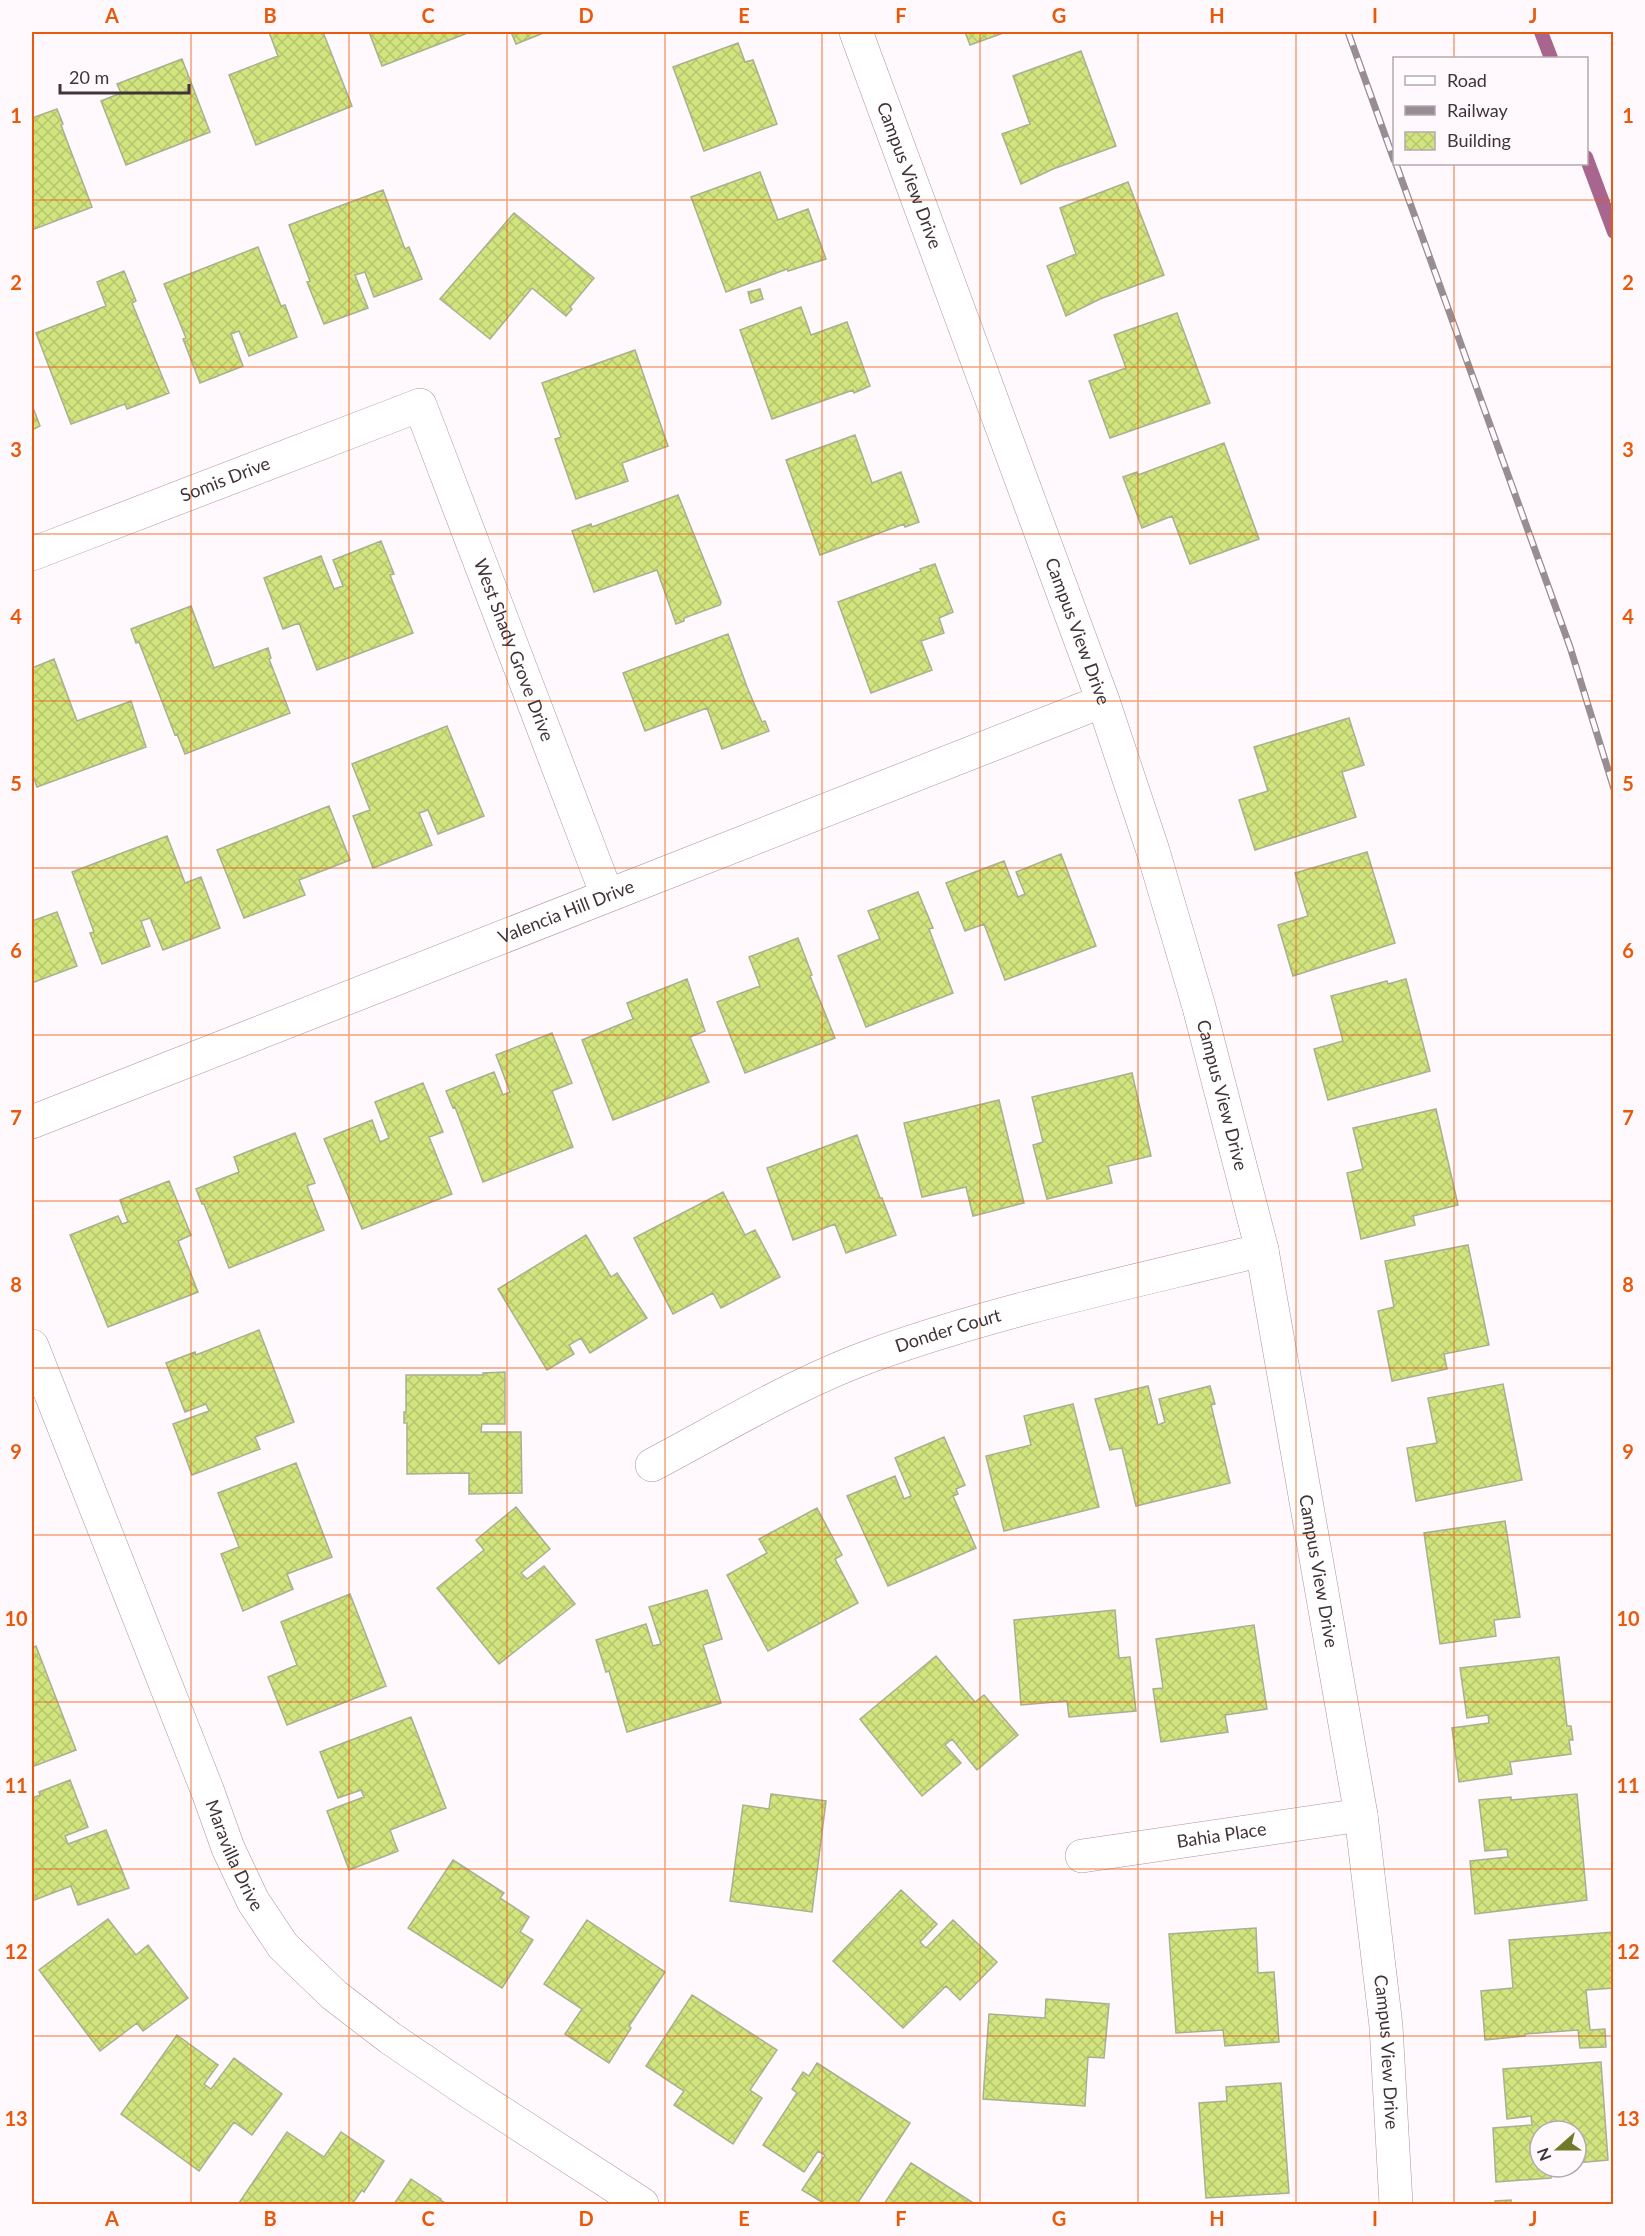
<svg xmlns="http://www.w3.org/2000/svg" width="1645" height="2236" viewBox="0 0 1645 2236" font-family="Lato,sans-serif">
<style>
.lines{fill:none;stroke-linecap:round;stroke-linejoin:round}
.stream{stroke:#a8658d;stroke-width:14}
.building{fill:url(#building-cross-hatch);stroke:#a9b092;stroke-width:1.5}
.minor-casing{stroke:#af91a1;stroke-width:34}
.minor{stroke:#fff;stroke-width:33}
.rail-casing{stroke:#978d92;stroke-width:7}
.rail{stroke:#fff8fc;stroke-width:4.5;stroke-dasharray:14;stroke-linecap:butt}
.grid{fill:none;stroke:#e8590c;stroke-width:1.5;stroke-opacity:0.55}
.labels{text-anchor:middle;stroke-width:4.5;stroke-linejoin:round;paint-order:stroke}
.street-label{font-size:18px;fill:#40333a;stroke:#fff8fc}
.neatline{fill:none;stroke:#e8590c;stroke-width:2}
.grid-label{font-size:20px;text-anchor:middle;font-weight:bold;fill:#e8590c}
</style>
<defs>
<pattern id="building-cross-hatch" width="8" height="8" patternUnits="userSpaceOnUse" patternTransform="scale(1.5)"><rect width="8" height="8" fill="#d2e47e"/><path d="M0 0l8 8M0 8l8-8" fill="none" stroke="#b5c46e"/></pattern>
</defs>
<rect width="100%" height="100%" fill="#fff8fc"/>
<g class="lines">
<path class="stream" d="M 1541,32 L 1551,58
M 1586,157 L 1614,232"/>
</g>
<path class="building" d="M 269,32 L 323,32 L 352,106 L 256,145 L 229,75 L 278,56 Z
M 369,32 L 464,32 L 465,34 L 382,66 Z
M 511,32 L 546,32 L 516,44 Z
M 965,32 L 1006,32 L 970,45 Z
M 738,43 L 745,62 L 753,60 L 777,124 L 704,151 L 673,67 Z
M 1081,51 L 1116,146 L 1053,169 L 1021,184 L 1002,134 L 1030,124 L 1013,76 Z
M 182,59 L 210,132 L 126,165 L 101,101 L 121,93 L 117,84 Z
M 57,109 L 63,124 L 61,125 L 92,207 L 32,230 L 32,118 Z
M 760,172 L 778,220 L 808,209 L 826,259 L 788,271 L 787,269 L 726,292 L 691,197 Z
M 1128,182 L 1164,275 L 1100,299 L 1066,316 L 1047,266 L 1076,254 L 1060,208 Z
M 383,190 L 405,249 L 409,247 L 422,279 L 374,297 L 365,272 L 355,275 L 368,308 L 324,324 L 307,282 L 310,281 L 289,225 Z
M 514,213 L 594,278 L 570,307 L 572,309 L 566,316 L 532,288 L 490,339 L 440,299 Z
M 258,247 L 281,306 L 285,305 L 297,337 L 249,356 L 239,331 L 231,334 L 243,366 L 200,383 L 183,339 L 186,338 L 164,284 Z
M 124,271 L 136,301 L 132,303 L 169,393 L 127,409 L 125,404 L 71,424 L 36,333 L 106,306 L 97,282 Z
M 760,289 L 763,299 L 751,303 L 748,292 Z
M 801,307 L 811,335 L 847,322 L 870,386 L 854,393 L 853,390 L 772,419 L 740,330 Z
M 1177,313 L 1210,403 L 1110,438 L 1089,381 L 1126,368 L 1114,335 Z
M 635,350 L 668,446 L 622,463 L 628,481 L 576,499 L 555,439 L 561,437 L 542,383 Z
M 32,405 L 40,426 L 32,430 Z
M 855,435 L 872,483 L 901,472 L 919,522 L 905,527 L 904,524 L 820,555 L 786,460 Z
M 1224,443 L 1259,539 L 1190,564 L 1172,516 L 1142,528 L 1123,477 L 1137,472 L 1138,475 Z
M 678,495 L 721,602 L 720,605 L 684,618 L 684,621 L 676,624 L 657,570 L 594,592 L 572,531 L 591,524 L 592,527 Z
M 381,541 L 394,574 L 390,575 L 413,633 L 317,670 L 299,623 L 283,629 L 264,578 L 321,556 L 334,589 L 343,586 L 333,560 Z
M 935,564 L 953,612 L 939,618 L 944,633 L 921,641 L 932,670 L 871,693 L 838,602 L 921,571 L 920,569 Z
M 191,606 L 214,668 L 268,648 L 271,658 L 269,659 L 290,713 L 185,754 L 177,734 L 175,735 L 139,642 L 136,643 L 131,629 Z
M 728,634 L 747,687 L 762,722 L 765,721 L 769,731 L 722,749 L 707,708 L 645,731 L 623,673 Z
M 54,659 L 77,721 L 131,701 L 146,747 L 37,787 L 32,773 L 32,668 Z
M 1349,718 L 1364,765 L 1342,772 L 1356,817 L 1255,850 L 1239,800 L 1268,791 L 1254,747 Z
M 447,726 L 484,816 L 438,834 L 428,810 L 419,813 L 432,845 L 373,868 L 353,816 L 370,810 L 352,764 Z
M 329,806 L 350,860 L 299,880 L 305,895 L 244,918 L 217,850 Z
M 167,836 L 185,883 L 201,877 L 220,928 L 163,950 L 150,918 L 141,921 L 150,946 L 102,964 L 90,933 L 94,932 L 72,872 Z
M 1367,852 L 1395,943 L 1293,976 L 1278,925 L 1308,916 L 1295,873 Z
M 1061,854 L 1096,946 L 1005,980 L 984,924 L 965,931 L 946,883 L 1004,861 L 1018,897 L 1025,894 L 1016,872 Z
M 918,892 L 933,928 L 929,929 L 953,993 L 866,1027 L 838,956 L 880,939 L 868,911 Z
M 57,912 L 77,966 L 32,983 L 32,921 Z
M 798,938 L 812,975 L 810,976 L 835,1038 L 745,1073 L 717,1002 L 760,986 L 749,957 Z
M 687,979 L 705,1031 L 690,1037 L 709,1082 L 613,1120 L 582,1040 L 633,1019 L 627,1003 Z
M 1406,979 L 1430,1071 L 1328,1100 L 1314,1049 L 1343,1041 L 1331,996 L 1387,981 L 1388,984 Z
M 552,1033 L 572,1083 L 552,1091 L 573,1147 L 483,1182 L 455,1107 L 453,1108 L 446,1091 L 494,1072 L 503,1095 L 510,1092 L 496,1055 Z
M 1132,1073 L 1151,1156 L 1108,1166 L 1112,1183 L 1047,1199 L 1033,1145 L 1043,1142 L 1032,1097 Z
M 423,1083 L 443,1132 L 429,1137 L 452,1194 L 362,1229 L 324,1139 L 372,1120 L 380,1142 L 389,1138 L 375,1102 Z
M 999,1100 L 1024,1203 L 973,1216 L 966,1187 L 922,1197 L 904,1123 Z
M 1436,1109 L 1458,1205 L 1413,1216 L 1415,1225 L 1361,1239 L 1347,1173 L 1363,1169 L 1353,1128 Z
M 295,1133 L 315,1183 L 307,1186 L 324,1230 L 229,1268 L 204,1204 L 202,1204 L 196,1189 L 239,1172 L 234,1157 Z
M 857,1135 L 880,1198 L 882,1198 L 896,1235 L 846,1253 L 835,1224 L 793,1240 L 767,1168 Z
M 169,1181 L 191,1235 L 178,1241 L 198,1292 L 108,1327 L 70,1235 L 118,1216 L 122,1224 L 128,1222 L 120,1200 Z
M 723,1192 L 745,1235 L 755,1230 L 780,1277 L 721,1308 L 713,1293 L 673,1314 L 634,1238 Z
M 586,1235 L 611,1277 L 617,1273 L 647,1318 L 590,1353 L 581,1338 L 569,1345 L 574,1354 L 547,1370 L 498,1289 Z
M 1468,1245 L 1489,1345 L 1444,1354 L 1447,1369 L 1392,1381 L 1378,1311 L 1394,1307 L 1385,1261 Z
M 259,1330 L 294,1422 L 255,1437 L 260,1449 L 192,1475 L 173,1424 L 209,1411 L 206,1404 L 185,1412 L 166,1363 L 195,1352 L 196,1355 Z
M 505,1372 L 505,1424 L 482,1424 L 481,1432 L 521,1432 L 522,1493 L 469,1494 L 469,1473 L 407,1474 L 407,1423 L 404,1423 L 404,1412 L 406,1412 L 406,1375 L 483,1375 L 483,1373 Z
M 1503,1384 L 1522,1480 L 1416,1501 L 1407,1448 L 1437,1443 L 1428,1398 Z
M 1148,1386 L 1158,1425 L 1165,1422 L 1159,1399 L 1210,1386 L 1215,1404 L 1211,1405 L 1230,1483 L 1136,1506 L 1122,1448 L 1110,1450 L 1095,1399 Z
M 1073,1404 L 1099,1507 L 1004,1531 L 986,1456 L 1031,1445 L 1024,1416 Z
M 944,1437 L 965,1485 L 956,1489 L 958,1494 L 953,1496 L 976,1548 L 888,1586 L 847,1496 L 895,1476 L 904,1499 L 911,1496 L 895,1458 Z
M 296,1463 L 332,1557 L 287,1574 L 293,1589 L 243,1611 L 221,1554 L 239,1547 L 218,1493 Z
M 516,1507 L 550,1549 L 521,1573 L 527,1579 L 544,1566 L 575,1604 L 499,1664 L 437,1588 L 484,1550 L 476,1540 Z
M 817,1508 L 842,1555 L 835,1559 L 858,1603 L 768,1651 L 727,1575 L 767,1553 L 759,1539 Z
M 1505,1521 L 1520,1617 L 1494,1620 L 1496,1636 L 1440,1644 L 1424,1533 Z
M 707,1590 L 722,1639 L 703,1645 L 721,1703 L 627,1732 L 609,1671 L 606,1672 L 596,1640 L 646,1624 L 653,1646 L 661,1644 L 649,1607 Z
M 350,1594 L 386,1686 L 287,1725 L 268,1677 L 297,1665 L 281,1622 Z
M 1115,1610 L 1119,1658 L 1130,1657 L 1136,1711 L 1069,1717 L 1067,1701 L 1021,1705 L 1014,1620 Z
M 1254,1625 L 1267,1709 L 1225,1715 L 1228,1732 L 1161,1742 L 1153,1689 L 1163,1688 L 1156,1639 Z
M 36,1646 L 76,1750 L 32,1767 L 32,1648 Z
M 936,1656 L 975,1702 L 984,1695 L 1018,1735 L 977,1770 L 952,1739 L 945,1745 L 961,1763 L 922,1796 L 860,1719 Z
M 1559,1657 L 1567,1726 L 1571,1726 L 1573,1740 L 1569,1740 L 1571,1754 L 1510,1762 L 1512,1774 L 1459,1782 L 1452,1728 L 1489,1723 L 1488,1715 L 1467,1718 L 1460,1668 Z
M 411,1717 L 446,1808 L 390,1830 L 398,1851 L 349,1870 L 327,1811 L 364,1797 L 361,1790 L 338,1798 L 320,1752 Z
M 70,1780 L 88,1827 L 65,1836 L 68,1844 L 106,1830 L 129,1888 L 78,1905 L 71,1886 L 32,1901 L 32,1798 L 40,1795 L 39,1792 Z
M 771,1794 L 826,1801 L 812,1912 L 730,1901 L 743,1805 L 769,1809 Z
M 1577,1794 L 1587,1900 L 1475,1914 L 1470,1861 L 1508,1857 L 1507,1849 L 1485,1851 L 1479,1800 L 1511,1797 L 1511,1800 Z
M 453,1860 L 504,1893 L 500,1898 L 529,1917 L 520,1932 L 533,1940 L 502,1988 L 408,1928 Z
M 901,1890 L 937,1924 L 920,1942 L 926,1948 L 953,1920 L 997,1962 L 960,2000 L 946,1986 L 903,2028 L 833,1961 Z
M 108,1919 L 136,1955 L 148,1945 L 188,1998 L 143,2031 L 137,2023 L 100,2051 L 39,1970 Z
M 587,1920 L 665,1972 L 629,2026 L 631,2028 L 609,2063 L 565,2034 L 582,2009 L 544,1984 Z
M 1256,1928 L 1258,1973 L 1274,1972 L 1279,2042 L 1225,2046 L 1223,2030 L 1176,2033 L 1169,1934 Z
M 1614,1932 L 1614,1988 L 1586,1990 L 1590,2030 L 1605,2029 L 1606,2047 L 1580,2048 L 1578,2030 L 1525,2034 L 1525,2036 L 1485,2040 L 1481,1991 L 1513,1988 L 1509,1940 Z
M 692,1995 L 777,2050 L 750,2090 L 762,2098 L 733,2144 L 674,2105 L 684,2091 L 646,2066 Z
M 1046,1999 L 1109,2004 L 1104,2058 L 1088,2057 L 1085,2106 L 983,2099 L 989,2014 L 1045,2018 Z
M 177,2035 L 218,2065 L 204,2084 L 211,2089 L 234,2058 L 282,2094 L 252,2135 L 234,2122 L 199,2171 L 121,2114 Z
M 1601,2062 L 1608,2160 L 1576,2163 L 1576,2131 L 1540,2131 L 1540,2167 L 1550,2167 L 1551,2178 L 1496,2182 L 1493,2128 L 1532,2125 L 1531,2116 L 1507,2119 L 1503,2069 Z
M 817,2063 L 910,2123 L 857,2204 L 825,2204 L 802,2190 L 825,2155 L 818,2151 L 804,2172 L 763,2145 L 797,2093 L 792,2089 L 803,2072 L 809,2076 Z
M 1281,2083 L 1289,2193 L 1206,2198 L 1199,2103 L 1227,2101 L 1226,2087 Z
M 287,2132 L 324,2157 L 341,2132 L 384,2161 L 364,2192 L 362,2190 L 352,2204 L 241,2204 L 239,2203 Z
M 911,2163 L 975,2204 L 884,2204 Z
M 411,2179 L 441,2199 L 440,2200 L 447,2204 L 394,2204 Z
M 1511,2200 L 1511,2204 L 1495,2204 L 1495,2201 Z"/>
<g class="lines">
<defs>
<g id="minor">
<path id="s1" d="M 856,32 L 1103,701 L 1153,851 L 1199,1007 L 1262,1250 L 1361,1815 L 1386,2026 L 1396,2204"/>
<path id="s2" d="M 32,554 L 420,405 L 607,895"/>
<path id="s3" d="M 32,1122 L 1103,701"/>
<path id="s4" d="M 32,1346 L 208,1792 L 228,1848 L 253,1901 L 283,1946 L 334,1995 L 390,2038 L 471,2093 L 642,2204"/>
<path id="s5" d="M 652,1465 C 724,1427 799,1381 876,1354 C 1002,1309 1133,1282 1262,1250"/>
<path id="s6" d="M 1082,1856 L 1361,1815"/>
</g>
</defs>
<use href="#minor" class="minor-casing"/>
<use href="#minor" class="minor"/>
<defs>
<path id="rail" d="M 1348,32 L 1394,160
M 1396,164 L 1570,647 L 1614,789"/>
</defs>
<use href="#rail" class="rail-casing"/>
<use href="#rail" class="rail"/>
</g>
<path class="grid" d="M 191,32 L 191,2204M 349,32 L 349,2204M 507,32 L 507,2204M 665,32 L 665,2204M 822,32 L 822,2204M 980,32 L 980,2204M 1138,32 L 1138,2204M 1296,32 L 1296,2204M 1454,32 L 1454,58M 1454,164 L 1454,2204M 32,200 L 1614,200M 32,367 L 1614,367M 32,534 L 1614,534M 32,701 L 1614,701M 32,868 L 1614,868M 32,1035 L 1614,1035M 32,1201 L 1614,1201M 32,1368 L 1614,1368M 32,1535 L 1614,1535M 32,1702 L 1614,1702M 32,1869 L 1614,1869M 32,2036 L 1614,2036"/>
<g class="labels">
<g class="street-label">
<text dy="6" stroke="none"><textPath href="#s1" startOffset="153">Campus View Drive</textPath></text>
<text dy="6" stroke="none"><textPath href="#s2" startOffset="207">Somis Drive</textPath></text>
<text dy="6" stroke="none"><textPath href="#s1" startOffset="639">Campus View Drive</textPath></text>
<text dy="6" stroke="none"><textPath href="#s2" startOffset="678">West Shady Grove Drive</textPath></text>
<text dy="6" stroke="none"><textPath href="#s3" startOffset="574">Valencia Hill Drive</textPath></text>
<text dy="6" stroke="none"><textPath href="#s1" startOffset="1125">Campus View Drive</textPath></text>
<text dy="6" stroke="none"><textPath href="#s5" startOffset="326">Donder Court</textPath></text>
<text dy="6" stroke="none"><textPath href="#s1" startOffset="1611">Campus View Drive</textPath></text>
<text dy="6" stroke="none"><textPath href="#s6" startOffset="141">Bahia Place</textPath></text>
<text dy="6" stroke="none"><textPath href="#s4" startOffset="548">Maravilla Drive</textPath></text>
<text dy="6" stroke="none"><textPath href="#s1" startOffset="2097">Campus View Drive</textPath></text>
</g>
</g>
<rect width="1645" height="2236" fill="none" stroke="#fff8fc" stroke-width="66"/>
<rect x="1393" y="57" width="195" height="108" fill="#fff8fc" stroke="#b3a9ae" stroke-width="1.5"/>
<rect x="1405" y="76" width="30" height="9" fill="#ffffff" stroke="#b3a9ae" stroke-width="1.5"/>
<text x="1447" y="87" font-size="18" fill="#40333a">Road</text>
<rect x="1405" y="106" width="30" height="9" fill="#978d92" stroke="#b3a9ae" stroke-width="1.5"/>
<text x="1447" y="117" font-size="18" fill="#40333a">Railway</text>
<rect x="1405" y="132" width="30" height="18" fill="url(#building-cross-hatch)" stroke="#b3a9ae" stroke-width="1.5"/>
<text x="1447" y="147" font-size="18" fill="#40333a">Building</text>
<g transform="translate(1558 2149) rotate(249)"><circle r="28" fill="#fff8fc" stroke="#b3a9ae" stroke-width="1.5"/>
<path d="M0-4.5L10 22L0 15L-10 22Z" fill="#6f7b28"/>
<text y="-9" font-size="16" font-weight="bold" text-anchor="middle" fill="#40333a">N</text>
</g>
<path d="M60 84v9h129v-9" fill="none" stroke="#40333a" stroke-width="3"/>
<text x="69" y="84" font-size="18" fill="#40333a" stroke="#fff8fc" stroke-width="4.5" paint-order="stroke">20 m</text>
<rect x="33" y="33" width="1579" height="2170" class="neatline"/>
<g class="grid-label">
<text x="112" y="23">A</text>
<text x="270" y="23">B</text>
<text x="428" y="23">C</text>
<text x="586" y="23">D</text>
<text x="744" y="23">E</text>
<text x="901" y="23">F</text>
<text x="1059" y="23">G</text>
<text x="1217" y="23">H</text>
<text x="1375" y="23">I</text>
<text x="1533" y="23">J</text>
<text x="16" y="123">1</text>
<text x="1628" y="123">1</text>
<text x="16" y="290">2</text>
<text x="1628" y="290">2</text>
<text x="16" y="457">3</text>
<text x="1628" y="457">3</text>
<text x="16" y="624">4</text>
<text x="1628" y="624">4</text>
<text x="16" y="791">5</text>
<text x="1628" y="791">5</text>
<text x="16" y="958">6</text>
<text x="1628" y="958">6</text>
<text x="16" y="1125">7</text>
<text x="1628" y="1125">7</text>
<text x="16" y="1292">8</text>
<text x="1628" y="1292">8</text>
<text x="16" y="1459">9</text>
<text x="1628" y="1459">9</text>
<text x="16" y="1626">10</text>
<text x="1628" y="1626">10</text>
<text x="16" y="1793">11</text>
<text x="1628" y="1793">11</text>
<text x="16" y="1959">12</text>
<text x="1628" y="1959">12</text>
<text x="16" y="2126">13</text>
<text x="1628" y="2126">13</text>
<text x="112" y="2226">A</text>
<text x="270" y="2226">B</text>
<text x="428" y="2226">C</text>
<text x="586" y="2226">D</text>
<text x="744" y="2226">E</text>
<text x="901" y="2226">F</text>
<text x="1059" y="2226">G</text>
<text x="1217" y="2226">H</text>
<text x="1375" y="2226">I</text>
<text x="1533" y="2226">J</text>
</g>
</svg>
